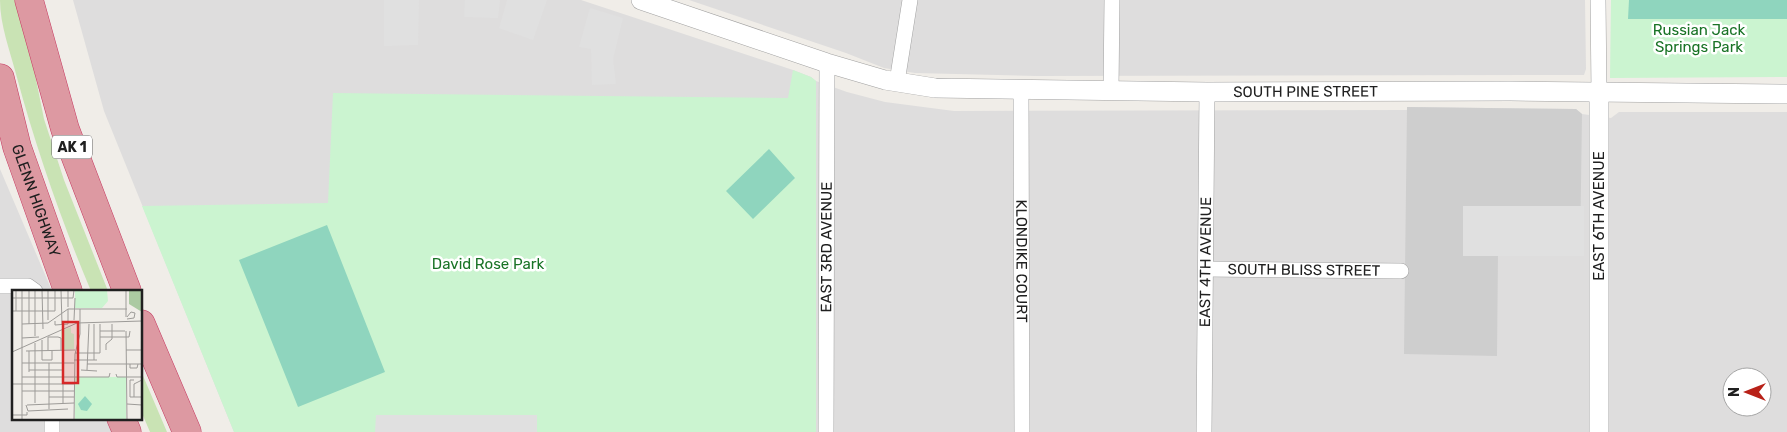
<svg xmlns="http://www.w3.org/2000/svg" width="1787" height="432" viewBox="0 0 1787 432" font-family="Rubik,sans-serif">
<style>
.residential{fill:#dedddd;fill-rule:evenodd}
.religious{fill:#cecece}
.grass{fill:#c9e3b4}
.park{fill:#cbf4d0}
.pitch{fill:#8fd5be}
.parking{fill:#e0e0e0}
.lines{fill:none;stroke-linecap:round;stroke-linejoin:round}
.minor-casing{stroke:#a1a1a1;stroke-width:16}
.tertiary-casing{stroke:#a1a1a1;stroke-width:20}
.motorway-casing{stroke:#c73c63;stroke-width:29}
.minor{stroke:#fff;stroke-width:15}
.tertiary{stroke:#fff;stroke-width:19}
.motorway{stroke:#dd99a2;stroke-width:28}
.labels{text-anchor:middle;stroke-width:5;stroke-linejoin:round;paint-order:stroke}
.shield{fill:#fff;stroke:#636363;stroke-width:1}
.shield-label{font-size:14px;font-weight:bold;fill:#202020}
.park-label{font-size:15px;fill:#197326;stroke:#fff}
.street-label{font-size:15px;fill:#202020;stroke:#fff}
.inset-road{fill:none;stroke:#9d9b98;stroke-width:1}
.view{fill:#d62828;fill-opacity:0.15;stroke:#d62828;stroke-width:2.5}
.inset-edge{fill:none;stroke:#202020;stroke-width:2.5}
</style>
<rect width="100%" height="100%" fill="#f0ede8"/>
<path class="residential" d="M 73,0 L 581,0 L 793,70 L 811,77 L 816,81 L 847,92 L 885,102 L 954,111 L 1407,110 L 1407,107 L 1576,109 L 1582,114 L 1611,118 L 1619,112 L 1787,112 L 1787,432 L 234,432 L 104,111 ZM 1732,377 L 1762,377 L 1762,407 L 1732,407 Z
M 689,0 L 1585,0 L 1586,69 L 1584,75 L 1037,76 L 915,73 L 884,68 L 846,53 Z
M 0,169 L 52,291 L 14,291 L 14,418 L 106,418 L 112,432 L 0,432 Z"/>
<path class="religious" d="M 1407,107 L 1576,109 L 1582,114 L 1580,255 L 1498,253 L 1497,356 L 1404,354 Z"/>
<path class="grass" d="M 0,0 L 20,0 L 44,119 L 64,180 L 108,291 L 91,291 C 61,220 36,148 16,74 C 10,51 0,25 0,0 Z
M 141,371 L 167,432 L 150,432 L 141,411 Z"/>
<path class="park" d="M 1611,0 L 1787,0 L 1787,77 L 1610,78 Z
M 793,70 L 811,77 L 816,81 L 816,432 L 234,432 L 142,206 L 328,203 L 333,93 L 788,98 Z"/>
<path class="pitch" d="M 1629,0 L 1787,0 L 1787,19 L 1628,19 Z
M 769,149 L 795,178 L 753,219 L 726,191 Z
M 327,225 L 385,372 L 298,407 L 239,260 Z"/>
<path class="parking" d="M 384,0 L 419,0 L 418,45 L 384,46 Z
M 465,0 L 500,0 L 498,18 L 464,17 Z
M 507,0 L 547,0 L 533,40 L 499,28 Z
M 590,8 L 623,18 L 613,59 L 616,84 L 592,85 L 591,49 L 579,47 Z
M 1463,206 L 1584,206 L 1584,256 L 1463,256 Z
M 376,415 L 537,415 L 537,432 L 375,432 Z"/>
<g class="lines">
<defs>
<g id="minor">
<path d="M 1598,0 L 1599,92"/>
<path d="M 897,82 L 910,0"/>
<path d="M 1111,90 L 1112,0"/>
<path id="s1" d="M 1021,91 L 1022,432"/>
<path id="s2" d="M 1206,269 L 1401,271"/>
<path d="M 0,286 L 28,286 L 35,291"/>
<path d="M 52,432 L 52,418"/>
<path id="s3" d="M 826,432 L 827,63"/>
<path id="s4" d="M 1204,432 L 1207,92"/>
</g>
<g id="tertiary">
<path id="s5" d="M 641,0 L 827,63 L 885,80 L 935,88 L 1207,92 L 1510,91 L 1787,94"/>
<path d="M 1599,92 L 1599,432"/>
</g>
<g id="motorway">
<path d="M 29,0 L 65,129 L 127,291"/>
<path id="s6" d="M 0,78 L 17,147 L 68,291"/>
<path d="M 141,324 L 187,432"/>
<path d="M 121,418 L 127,432"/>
</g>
</defs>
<use href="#minor" class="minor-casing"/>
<use href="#tertiary" class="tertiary-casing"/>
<use href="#motorway" class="motorway-casing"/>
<use href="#minor" class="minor"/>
<use href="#tertiary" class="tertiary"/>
<use href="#motorway" class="motorway"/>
</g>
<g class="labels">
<rect class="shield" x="52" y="135.5" width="40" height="23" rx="4"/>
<g class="shield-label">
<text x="72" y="152">AK 1</text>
</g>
<g class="park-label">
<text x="1699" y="35">Russian Jack<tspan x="1699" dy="17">Springs Park</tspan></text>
<text x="488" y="269">David Rose Park</text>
</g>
<g class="street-label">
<text dy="5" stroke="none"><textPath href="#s5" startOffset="678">SOUTH PINE STREET</textPath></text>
<text dy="5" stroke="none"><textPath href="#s6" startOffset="128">GLENN HIGHWAY</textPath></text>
<text transform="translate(1599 216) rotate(-90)" y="5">EAST 6TH AVENUE</text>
<text dy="5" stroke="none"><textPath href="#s3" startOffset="185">EAST 3RD AVENUE</textPath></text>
<text dy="5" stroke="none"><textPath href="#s1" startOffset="170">KLONDIKE COURT</textPath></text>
<text dy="5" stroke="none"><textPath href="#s4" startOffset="170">EAST 4TH AVENUE</textPath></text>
<text dy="5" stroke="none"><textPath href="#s2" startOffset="98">SOUTH BLISS STREET</textPath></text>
</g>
</g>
<g transform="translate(12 290)">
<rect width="130" height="130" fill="#f0ede8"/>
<path d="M 117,0 L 130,0 L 130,22 L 117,14 Z" fill="#abcaa2"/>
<path d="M 63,0 L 95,0 L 96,11 L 90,18 L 63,18 ZM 59,37 L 59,43 L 62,44 L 62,59 L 50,60 L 49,41 ZM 63,87 L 114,87 L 114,130 L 63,130 Z" fill="#cbf4d0"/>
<path d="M 73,106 L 80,114 L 75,121 L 69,120 L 66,114 Z" fill="#8fd5be"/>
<path class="inset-road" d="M 4,0 L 4,21M 10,0 L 10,34 L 36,33 L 56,19 L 115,19M 17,0 L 17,34M 30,0 L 31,39M 36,0 L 36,30M 43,0 L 43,21M 49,0 L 50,34M 56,0 L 56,17M 114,0 L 114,27M 0,8 L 61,8 L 62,0M 1,21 L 43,21M 115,27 L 119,22 L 123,23 L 122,28 L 115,29M 62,30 L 63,8M 43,31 L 43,35 L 56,34 L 56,19M 82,34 L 82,70M 88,41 L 113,41M 114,41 L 115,130M 23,46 L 23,0M 88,47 L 117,47 L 118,41M 10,48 L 27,47M 30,50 L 30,70 L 40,70 L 40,61M 36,60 L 36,47 L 46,47 L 49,48 L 49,60M 51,60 L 51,113M 94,60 L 94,54 L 100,49 L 100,34M 114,60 L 130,60M 14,61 L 63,60M 17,61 L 17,82M 0,62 L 65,33 L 130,31M 63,63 L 88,63 L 88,34M 62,70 L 85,70M 10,73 L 62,73M 37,73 L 37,119M 75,74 L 130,74M 118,74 L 118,78 L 125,78 L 126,74M 17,80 L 51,80M 69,80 L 85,81M 75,80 L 77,34M 104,84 L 105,87 L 130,87M 10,87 L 97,87 L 98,83M 122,90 L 118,90 L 118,107 L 130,107M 0,94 L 62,94M 10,101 L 62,101M 37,107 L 62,107M 122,107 L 122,94 L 130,90M 23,113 L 23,53M 115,114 L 130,115M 14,115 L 16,121 L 56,119M 15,115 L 62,113M 0,125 L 15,125 L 15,122M 10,130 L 10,34M 62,130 L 63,64 L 68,44 L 68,19"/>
<path class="view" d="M 51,32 L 66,32 L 66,93 L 51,93 Z"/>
<rect width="130" height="130" class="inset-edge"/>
</g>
<g transform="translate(1747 392) rotate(270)"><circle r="24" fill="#ffffff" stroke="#a6a6a6"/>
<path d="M0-4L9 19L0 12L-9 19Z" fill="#b82118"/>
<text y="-8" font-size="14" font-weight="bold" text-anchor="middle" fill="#202020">N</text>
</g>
</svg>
